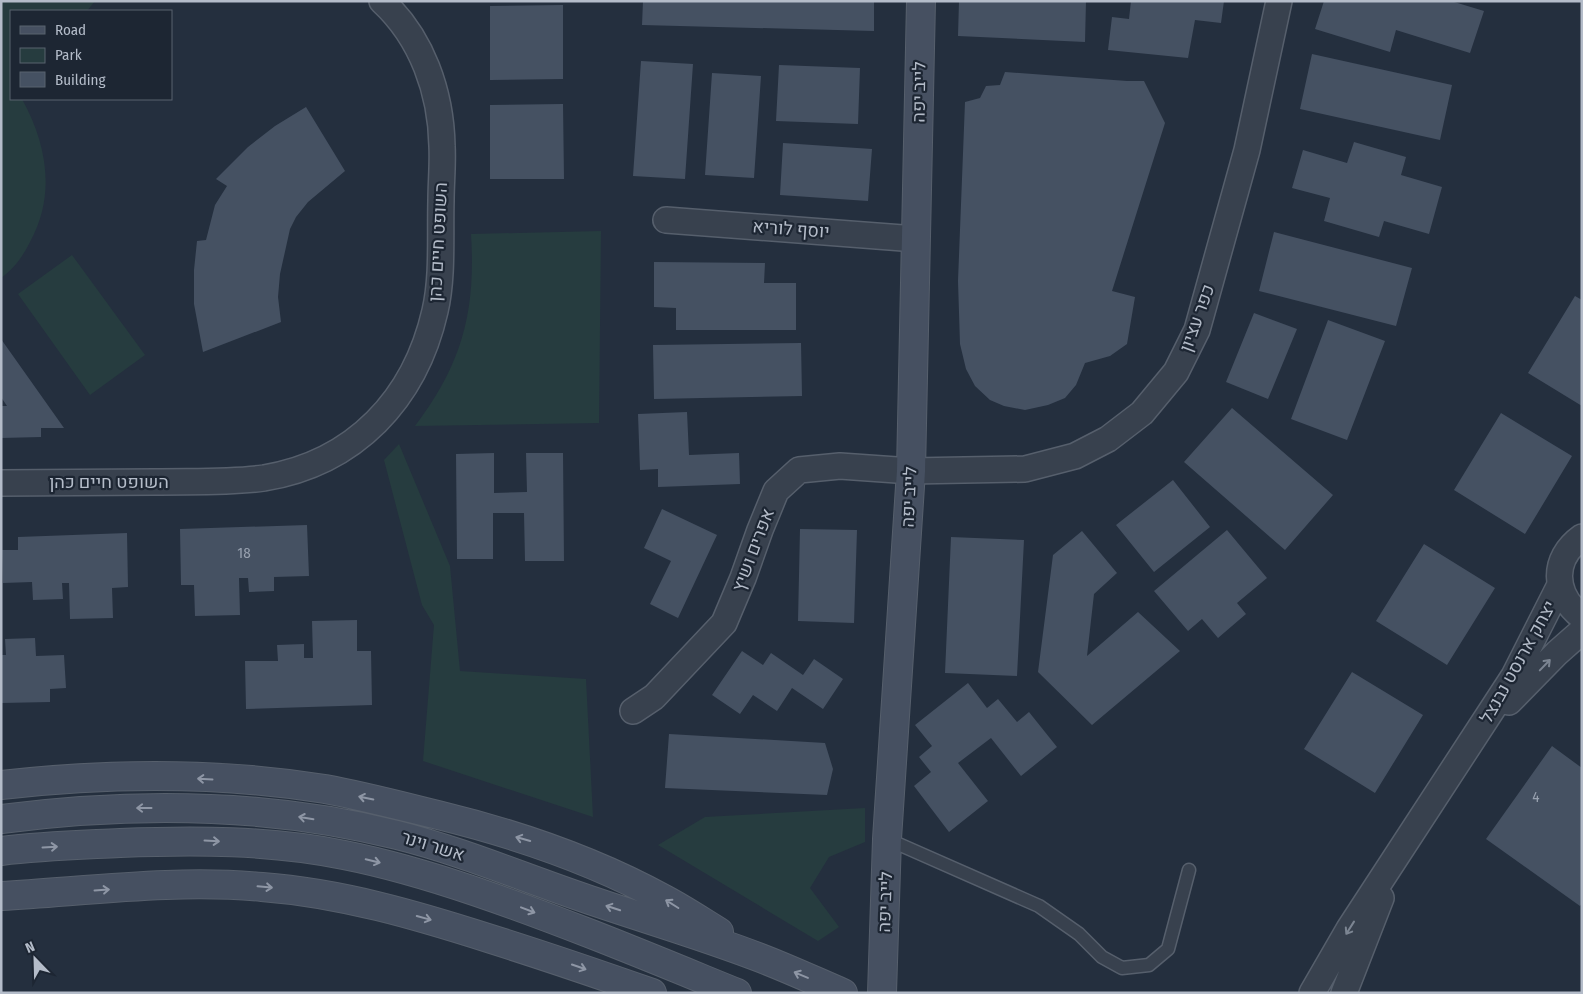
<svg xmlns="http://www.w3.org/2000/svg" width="1583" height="994" viewBox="0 0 1583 994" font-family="'Fira Sans Condensed',Heebo,sans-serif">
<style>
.green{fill:#263c3f}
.building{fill:#455162}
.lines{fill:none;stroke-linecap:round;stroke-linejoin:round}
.lane-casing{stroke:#565f6c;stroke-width:15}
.street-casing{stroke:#565f6c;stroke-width:28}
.secondary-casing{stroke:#565f6c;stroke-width:30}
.lane{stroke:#38414e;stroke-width:12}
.street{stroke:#38414e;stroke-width:25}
.secondary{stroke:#465061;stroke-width:28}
.oneway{stroke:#7c8592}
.oneway2{stroke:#8e96a5}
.labels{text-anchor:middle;stroke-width:4.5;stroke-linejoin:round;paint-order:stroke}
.number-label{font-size:15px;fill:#98a1af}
.street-label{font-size:18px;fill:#b4bcc9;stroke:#1d2633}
</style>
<rect width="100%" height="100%" fill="#242f3e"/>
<path class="green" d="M 1,1 L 95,1 L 87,11 L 11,11 L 11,99 L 22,99 C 47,144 56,195 30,242 C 23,256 14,269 1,278 Z
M 601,231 L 599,423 L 415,426 C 462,364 476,312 471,234 Z
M 72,255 L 145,355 L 90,395 L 18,294 Z
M 399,444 L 450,566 L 460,671 L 586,679 L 593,817 L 423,761 L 434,625 L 422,605 L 384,460 Z
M 865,808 L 865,842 L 829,857 L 810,888 L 839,927 L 818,941 L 658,845 L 705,817 Z"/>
<path class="building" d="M 643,1 L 874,1 L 874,31 L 642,25 Z
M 959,1 L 1086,1 L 1085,42 L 958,36 Z
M 1131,1 L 1224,1 L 1221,23 L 1195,20 L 1188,58 L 1108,50 L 1112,17 L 1129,19 Z
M 1324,1 L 1451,1 L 1484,11 L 1470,53 L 1396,30 L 1390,52 L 1315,29 Z
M 563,5 L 563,79 L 490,80 L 490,6 Z
M 1312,54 L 1452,85 L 1440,140 L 1300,109 Z
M 641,61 L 693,64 L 685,179 L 633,176 Z
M 779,65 L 860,68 L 858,124 L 776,121 Z
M 1005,72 L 1127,81 L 1144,81 L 1165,123 L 1112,291 L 1135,297 L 1127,344 L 1110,356 L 1085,363 L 1076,385 L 1065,398 L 1048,405 L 1025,410 L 1004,406 L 990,400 L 975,386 L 966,369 L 960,344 L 958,281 L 965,102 L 980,98 L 986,86 L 1000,85 Z
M 712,73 L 761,76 L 754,178 L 705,175 Z
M 563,104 L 564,179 L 490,179 L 490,105 Z
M 306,107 L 345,171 L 308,202 L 296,217 L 290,229 L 280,274 L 278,297 L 281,322 L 203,352 L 194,304 L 194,270 L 197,241 L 206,240 L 215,205 L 227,186 L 216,179 L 248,147 L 275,126 Z
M 1354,142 L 1406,157 L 1401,175 L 1442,187 L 1429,234 L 1384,221 L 1379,237 L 1324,221 L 1330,198 L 1292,188 L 1303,150 L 1347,163 Z
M 783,143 L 872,149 L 868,201 L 780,195 Z
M 1274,232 L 1412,268 L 1396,326 L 1259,291 Z
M 654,262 L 765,263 L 764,283 L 796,283 L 796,330 L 676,330 L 676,308 L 654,307 Z
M 1575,296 L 1582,300 L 1582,406 L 1528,373 Z
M 1254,313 L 1297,329 L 1268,399 L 1226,382 Z
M 1328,320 L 1385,341 L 1347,440 L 1291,419 Z
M 1,339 L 64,428 L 41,428 L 41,437 L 1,438 L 1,406 L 7,406 L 1,397 Z
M 801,343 L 802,396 L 654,399 L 653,345 Z
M 1232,408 L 1333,495 L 1285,550 L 1184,462 Z
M 687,412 L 689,455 L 739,453 L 740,484 L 658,487 L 658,469 L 640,470 L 638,414 Z
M 1501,413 L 1572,456 L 1525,534 L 1454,490 Z
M 494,453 L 494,493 L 527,492 L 526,453 L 563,453 L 564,561 L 525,561 L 524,513 L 493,513 L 493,559 L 457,559 L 456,454 Z
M 1173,480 L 1210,527 L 1154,572 L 1116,525 Z
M 662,509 L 717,535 L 678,618 L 650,604 L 671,561 L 644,548 Z
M 307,525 L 309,576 L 274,577 L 274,591 L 249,592 L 248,578 L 239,578 L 240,615 L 195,616 L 194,585 L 181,585 L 180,529 Z
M 800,529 L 857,530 L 854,623 L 798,621 Z
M 1227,530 L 1267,578 L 1237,603 L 1246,614 L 1218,638 L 1202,619 L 1188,631 L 1154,591 Z
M 1082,531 L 1117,573 L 1094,594 L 1087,656 L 1138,612 L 1180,651 L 1092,725 L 1038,672 L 1053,555 Z
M 127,533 L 128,587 L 112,588 L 113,618 L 70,619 L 69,583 L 62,583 L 63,599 L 33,600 L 32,582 L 3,583 L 2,550 L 18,550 L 18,537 Z
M 951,537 L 1024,540 L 1017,676 L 945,673 Z
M 1424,544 L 1495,588 L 1447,665 L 1376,621 Z
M 357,620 L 357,651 L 371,651 L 372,705 L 246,709 L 245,661 L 278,661 L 277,645 L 304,644 L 304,658 L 313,658 L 312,621 Z
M 35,638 L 36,656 L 64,655 L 66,688 L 50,689 L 50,702 L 1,703 L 1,655 L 6,655 L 5,639 Z
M 742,651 L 763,665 L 771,653 L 803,675 L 814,659 L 843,679 L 823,709 L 792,688 L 777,711 L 753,695 L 740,714 L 712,695 Z
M 1352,672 L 1423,715 L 1375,793 L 1304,749 Z
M 968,683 L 987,708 L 998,699 L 1017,722 L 1029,712 L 1057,747 L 1021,776 L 991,738 L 958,763 L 988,801 L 949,832 L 914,786 L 931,772 L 919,757 L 932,746 L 915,725 Z
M 669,734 L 825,743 L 833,769 L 827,795 L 665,788 Z
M 1552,746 L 1582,768 L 1582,903 L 1580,906 L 1486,839 Z"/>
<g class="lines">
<defs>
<path id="lane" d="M 887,839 L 1039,906 L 1079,934 L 1102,957 L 1122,968 L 1149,965 L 1168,949 L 1189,870"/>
<path id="street" d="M 666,220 L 916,239
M 1,483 C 52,483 103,482 154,482 C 190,481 228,483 264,478 C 355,463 415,399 435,311 C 443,277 440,236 441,201 C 441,183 443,164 442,146 C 441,92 422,38 382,1
M 1582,537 C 1551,559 1553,594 1582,617
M 1509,702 L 1557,653 L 1582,631
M 633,711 L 654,697 L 724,623 L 743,578 L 760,530 L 776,491 L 799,470 L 840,466 L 911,471 L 1025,469 L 1075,456 L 1108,439 L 1142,413 L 1176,372 L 1197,330 L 1247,150 L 1279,1
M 1312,993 L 1349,929 L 1514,676 L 1560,585
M 1344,993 L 1381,898"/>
<path id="secondary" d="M 1,785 C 107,773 219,772 325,789 C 363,796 401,806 438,815 C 516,834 593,860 664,899 C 683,909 701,921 719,932
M 1,819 C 132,802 269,803 397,835 C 461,851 522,877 584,898 C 642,918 701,935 758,957 C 787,968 815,981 843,993
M 1,851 C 41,846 80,845 120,843 C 194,840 271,840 344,855 C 390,864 433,877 477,892 C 565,922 651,958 737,993
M 1,896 C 88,891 176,879 262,887 C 341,893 416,915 491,939 C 545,956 598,974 652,993
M 882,993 L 887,839 L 911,471 L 921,1"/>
</defs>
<use href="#lane" class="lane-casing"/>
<use href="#street" class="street-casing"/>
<use href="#secondary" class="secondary-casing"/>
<use href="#lane" class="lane"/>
<use href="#street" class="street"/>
<use href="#secondary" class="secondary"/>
</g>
<defs><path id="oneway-shaft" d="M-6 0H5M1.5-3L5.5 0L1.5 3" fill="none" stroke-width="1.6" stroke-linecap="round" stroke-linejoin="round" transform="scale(1.25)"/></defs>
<g class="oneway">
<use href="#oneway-shaft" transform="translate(1545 665) rotate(-46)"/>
<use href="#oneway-shaft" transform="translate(1350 928) rotate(122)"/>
</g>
<g class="oneway2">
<use href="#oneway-shaft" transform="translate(205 779) rotate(-177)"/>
<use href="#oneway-shaft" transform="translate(366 798) rotate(-168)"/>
<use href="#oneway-shaft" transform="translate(144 808) rotate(-180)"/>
<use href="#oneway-shaft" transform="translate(306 818) rotate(-171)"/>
<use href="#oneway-shaft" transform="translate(523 839) rotate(-164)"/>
<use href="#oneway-shaft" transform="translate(212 841) rotate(3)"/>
<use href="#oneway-shaft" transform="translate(50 847) rotate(-3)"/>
<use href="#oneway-shaft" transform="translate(373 861) rotate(13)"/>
<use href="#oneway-shaft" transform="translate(265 887) rotate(5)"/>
<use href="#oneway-shaft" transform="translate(102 890) rotate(-4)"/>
<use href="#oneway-shaft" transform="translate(672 904) rotate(-148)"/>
<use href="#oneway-shaft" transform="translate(613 908) rotate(-162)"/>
<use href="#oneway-shaft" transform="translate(528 910) rotate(21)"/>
<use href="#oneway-shaft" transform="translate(424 918) rotate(15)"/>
<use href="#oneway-shaft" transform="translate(579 967) rotate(19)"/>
<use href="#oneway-shaft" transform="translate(801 975) rotate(-157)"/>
</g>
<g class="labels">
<g class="number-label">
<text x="244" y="558">18</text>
<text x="1536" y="802">4</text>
</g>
<g class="street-label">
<text transform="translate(919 92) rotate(-89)" y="6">לייב יפה</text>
<text transform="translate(791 229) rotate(4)" y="6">יוסף לוריא</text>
<text transform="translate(438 242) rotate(-87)" y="6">השופט חיים כהן</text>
<text transform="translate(1197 318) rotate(-70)" y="6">כפר עציון</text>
<text x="109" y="488">השופט חיים כהן</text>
<text transform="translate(909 497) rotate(-87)" y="6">לייב יפה</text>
<text transform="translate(753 550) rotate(-69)" y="6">אפרים ושיץ</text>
<text transform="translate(1518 662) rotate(-61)" y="6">יצחק ארנסט נבנצל</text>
<text transform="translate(433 846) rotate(17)" y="6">אשר וינר</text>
<text transform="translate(885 902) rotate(-88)" y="6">לייב יפה</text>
</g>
</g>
<rect width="1583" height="994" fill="none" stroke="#b4bcc9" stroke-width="5"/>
<rect x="10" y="10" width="162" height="90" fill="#1d2633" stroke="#59626f"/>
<rect x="20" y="26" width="25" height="8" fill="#465061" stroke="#59626f"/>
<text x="55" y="35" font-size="15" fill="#b4bcc9">Road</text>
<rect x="20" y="48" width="25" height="15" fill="#263c3f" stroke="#59626f"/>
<text x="55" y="60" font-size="15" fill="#b4bcc9">Park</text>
<rect x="20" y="72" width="25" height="15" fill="#455162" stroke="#59626f"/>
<text x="55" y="85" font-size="15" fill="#b4bcc9">Building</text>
<g transform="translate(35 959) rotate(337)" stroke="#1d2633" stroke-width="4" paint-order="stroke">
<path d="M0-4L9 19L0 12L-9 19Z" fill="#b4bcc9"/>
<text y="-8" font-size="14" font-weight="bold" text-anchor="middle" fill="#b4bcc9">N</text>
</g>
</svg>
